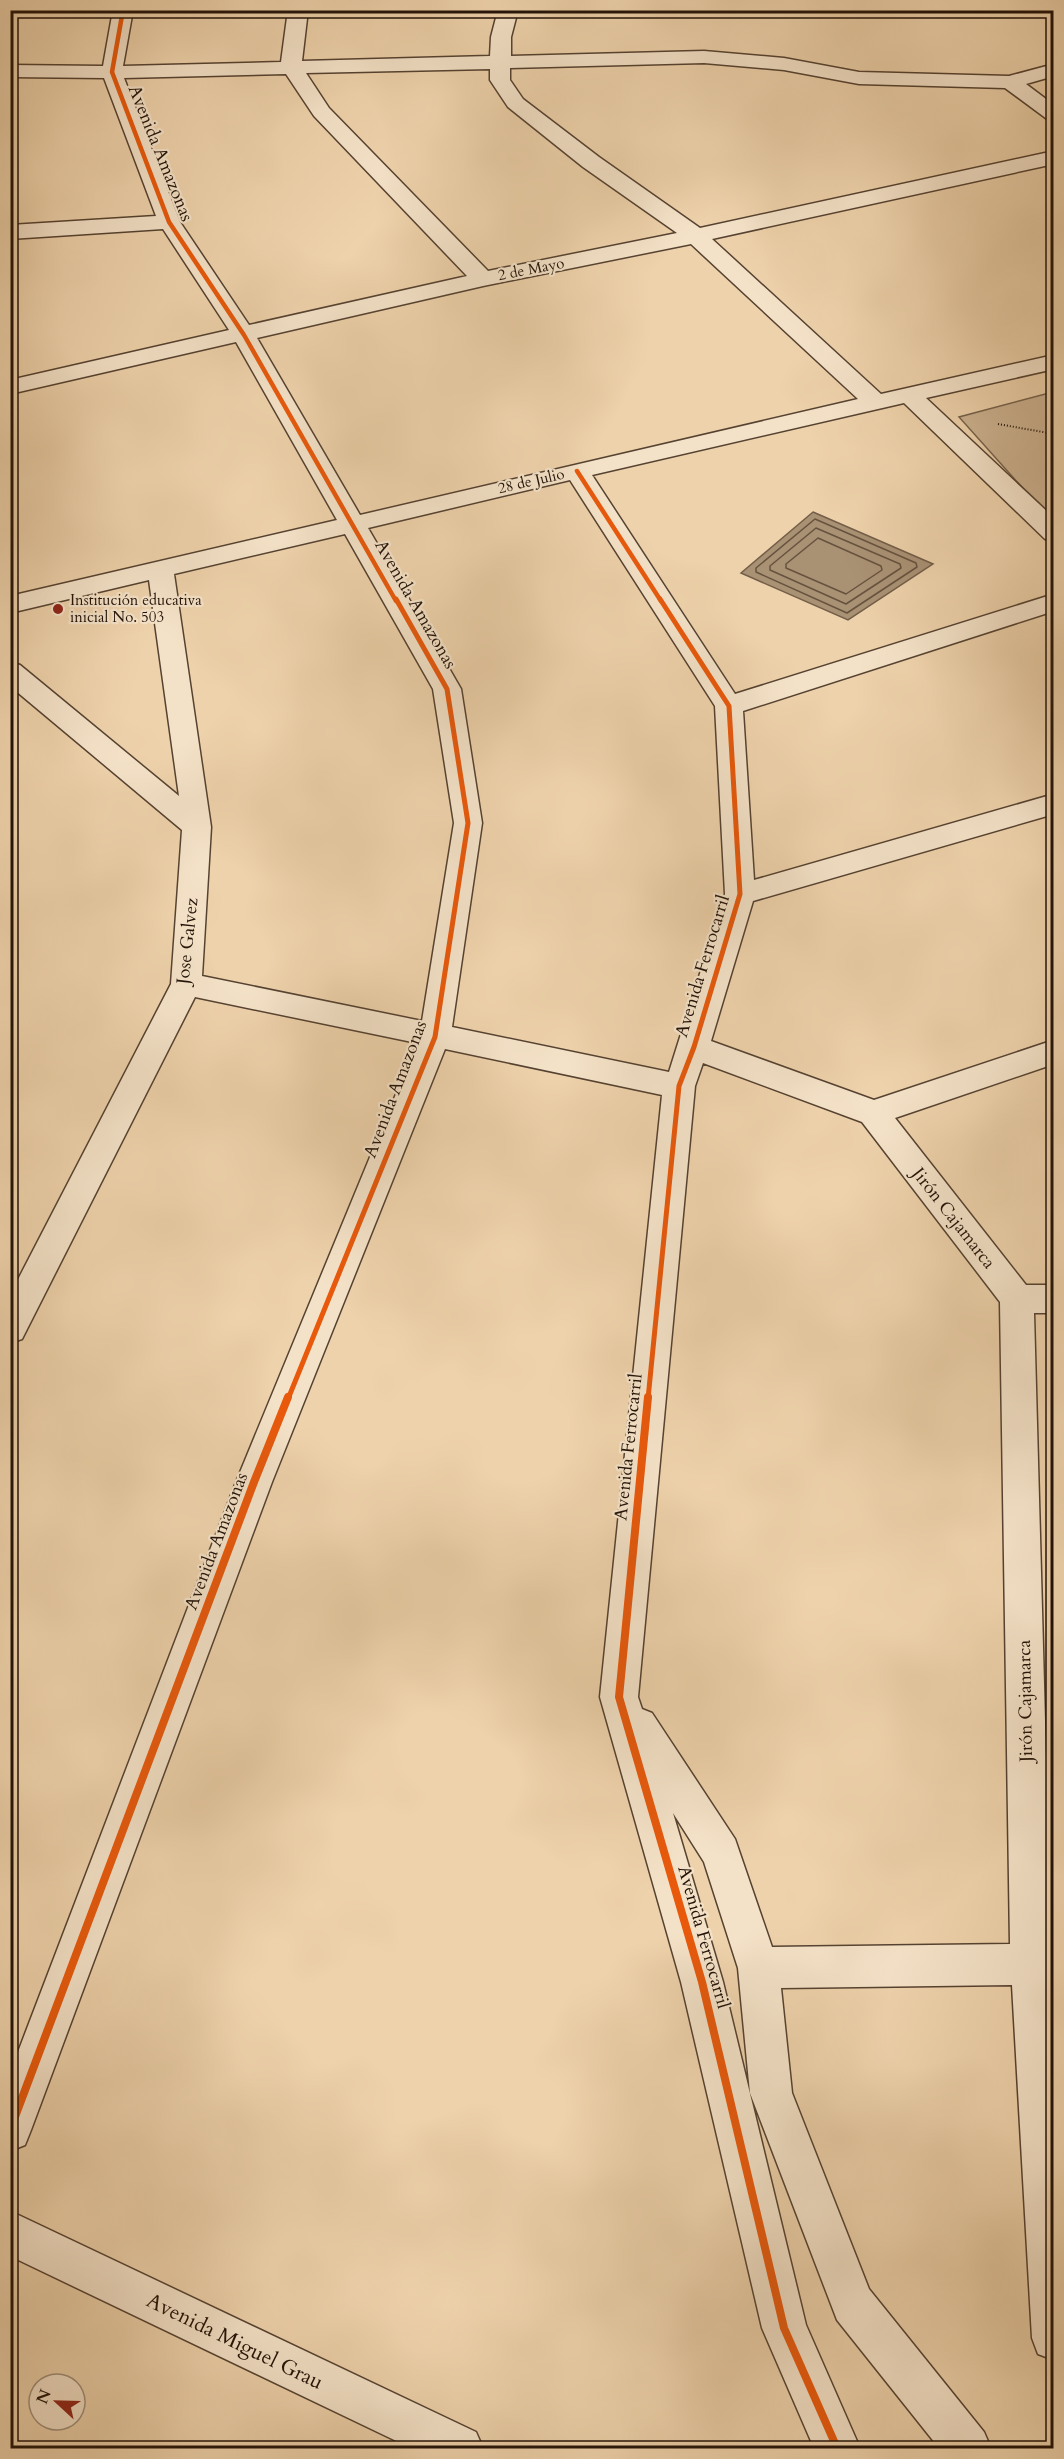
<svg xmlns="http://www.w3.org/2000/svg" width="1064" height="2459" viewBox="0 0 1064 2459" font-family="Cardo,serif">
<style>
.green{fill:#cbb18f;stroke:#76624c;stroke-width:1.5}
.water{fill:#a99174;stroke:#735e49;stroke-width:1.5}
.lines{fill:none;stroke-linecap:round;stroke-linejoin:round}
.shore{stroke:#66523e;stroke-width:1.5}
.minor-casing{stroke:#554231;stroke-width:3}
.path{stroke:#221208;stroke-width:2;stroke-dasharray:1 2;stroke-linecap:butt}
.minor{fill:#f4e2c8;fill-rule:evenodd}
.cycleway-far2-casing{stroke:#f4e2c8;stroke-width:7}
.cycleway-far1-casing{stroke:#f4e2c8;stroke-width:9}
.cycleway-casing{stroke:#f4e2c8;stroke-width:11}
.cycleway-far2{stroke:#e8590c;stroke-width:4.5}
.cycleway-far1{stroke:#e8590c;stroke-width:5}
.cycleway{stroke:#e8590c;stroke-width:8}
.poi-dot{fill:#8f2418;stroke:#f4e2c8;stroke-width:2}
.labels{text-anchor:middle;stroke-width:4.5;stroke-linejoin:round;paint-order:stroke}
.far-street-label{font-size:15px;fill:#221208;stroke:#f4e2c8}
.far-poi-label{font-size:15px;fill:#221208;stroke:#f4e2c8;text-anchor:start}
.street-label{font-size:18px;fill:#221208;stroke:#f4e2c8}
.near-street-label{font-size:21px;fill:#221208;stroke:#f4e2c8}
</style>
<rect width="100%" height="100%" fill="#eed2ab"/>
<filter id="stains"><feTurbulence type="fractalNoise" baseFrequency=".00333" numOctaves="4"/><feColorMatrix values="0 0 0 0 .2 0 0 0 0 .09 0 0 0 0 .02 0 0 0 .5 -.17"/></filter>
<radialGradient id="worn" r=".72"><stop offset=".6" stop-color="#630" stop-opacity="0"/><stop offset="1" stop-color="#630" stop-opacity=".3"/></radialGradient>
<path class="green" d="M 1053,392 L 1053,522 L 959,417 Z"/>
<path class="water" d="M 813,512 L 933,564 L 848,620 L 741,573 Z"/>
<g class="lines">
<path class="shore" d="M 815,519 L 916,563 L 917,567 L 847,613 L 756,572 L 756,568 Z
M 816,528 L 900,564 L 901,568 L 846,604 L 770,570 L 770,566 Z
M 818,538 L 881,566 L 882,570 L 846,594 L 786,568 L 786,564 Z"/>
<defs>
<path id="minor" d="M 113,10 L 133,10 L 123,66 L 281,62 L 288,10 L 308,10 L 302,61 L 490,56 L 491,37 L 498,10 L 518,10 L 511,37 L 511,56 L 704,51 L 784,58 L 859,72 L 1009,76 L 1054,64 L 1054,76 L 1026,84 L 1054,105 L 1054,121 L 1047,119 L 1005,88 L 859,84 L 784,70 L 704,63 L 510,68 L 510,80 L 523,99 L 599,157 L 700,228 L 1054,151 L 1054,164 L 712,239 L 881,394 L 1054,355 L 1054,369 L 926,398 L 1054,518 L 1054,541 L 1045,539 L 904,403 L 592,475 L 735,694 L 1054,594 L 1054,611 L 743,711 L 754,880 L 1054,794 L 1054,814 L 753,901 L 711,1041 L 874,1100 L 1054,1040 L 1054,1064 L 895,1118 L 1026,1285 L 1054,1285 L 1054,1313 L 1034,1313 L 1051,1944 L 1054,1944 L 1054,2360 L 1038,2354 L 1032,2338 L 1012,1985 L 781,1988 L 792,2093 L 869,2289 L 984,2432 L 991,2448 L 939,2448 L 837,2320 L 750,2093 L 738,1968 L 704,1862 L 673,1813 L 723,1982 L 806,2325 L 860,2448 L 814,2448 L 762,2328 L 681,1982 L 600,1697 L 662,1095 L 445,1049 L 272,1482 L 31,2130 L 25,2145 L 10,2151 L 10,2073 L 236,1482 L 417,1043 L 195,997 L 22,1339 L 10,1343 L 10,1295 L 171,984 L 182,830 L 10,686 L 10,662 L 20,665 L 179,796 L 149,580 L 10,613 L 10,596 L 337,520 L 236,342 L 10,394 L 10,380 L 229,330 L 163,229 L 10,239 L 10,225 L 156,216 L 104,78 L 10,77 L 10,65 L 103,66 ZM 490,69 L 490,80 L 508,107 L 583,167 L 677,233 L 488,271 L 329,108 L 306,73 ZM 286,74 L 314,116 L 467,276 L 249,325 L 180,222 L 124,78 ZM 691,244 L 858,399 L 360,515 L 257,338 L 483,286 ZM 570,480 L 715,706 L 725,894 L 669,1072 L 452,1027 L 482,823 L 461,689 L 368,528 ZM 345,534 L 433,689 L 454,823 L 422,1021 L 202,976 L 211,827 L 174,574 ZM 703,1063 L 862,1122 L 1000,1302 L 1010,1944 L 772,1947 L 735,1839 L 652,1713 L 642,1709 L 638,1697 L 695,1086 Z
M 10,2211 L 476,2432 L 483,2448 L 411,2448 L 10,2256 Z"/>
</defs>
<use href="#minor" class="minor-casing"/>
<path class="path" d="M 998,424 L 1054,434"/>
<use href="#minor" class="minor"/>
<defs>
<path id="cycleway-far2" d="M 123,10 L 112,72 L 169,222 L 244,335 L 396,601
M 577,471 L 661,601"/>
<path id="cycleway-far1" d="M 288,1399 L 435,1037 L 468,823 L 447,689 L 396,599
M 648,1399 L 679,1086 L 694,1047 L 740,894 L 729,706 L 660,599"/>
<path id="cycleway" d="M 648,1397 L 619,1697 L 702,1982 L 784,2328 L 837,2448
M 10,2130 L 254,1482 L 288,1397"/>
</defs>
<use href="#cycleway-far2" class="cycleway-far2-casing"/>
<use href="#cycleway-far1" class="cycleway-far1-casing"/>
<use href="#cycleway" class="cycleway-casing"/>
<use href="#cycleway-far2" class="cycleway-far2"/>
<use href="#cycleway-far1" class="cycleway-far1"/>
<use href="#cycleway" class="cycleway"/>
</g>
<circle class="poi-dot" cx="58" cy="609" r="6"/>
<g class="labels">
<g class="far-street-label">
<text transform="translate(531 269) rotate(-11)" y="5">2 de Mayo</text>
<text transform="translate(531 481) rotate(-13)" y="5">28 de Julio</text>
</g>
<g class="far-poi-label">
<text x="70" y="605">Institución educativa<tspan x="70" dy="17">inicial No. 503</tspan></text>
</g>
<g class="street-label">
<text transform="translate(161 153) rotate(68)" y="6">Avenida Amazonas</text>
<text transform="translate(416 604) rotate(60)" y="6">Avenida Amazonas</text>
<text transform="translate(187 941) rotate(-84)" y="6">Jose Galvez</text>
<text transform="translate(702 966) rotate(-73)" y="6">Avenida Ferrocarril</text>
<text transform="translate(395 1089) rotate(-69)" y="6">Avenida Amazonas</text>
<text transform="translate(954 1218) rotate(52)" y="6">Jirón Cajamarca</text>
<text transform="translate(628 1447) rotate(-84)" y="6">Avenida Ferrocarril</text>
<text transform="translate(216 1541) rotate(-69)" y="6">Avenida Amazonas</text>
<text transform="translate(1025 1701) rotate(-91)" y="6">Jirón Cajamarca</text>
<text transform="translate(704 1937) rotate(74)" y="6">Avenida Ferrocarril</text>
</g>
<g class="near-street-label">
<text transform="translate(235 2341) rotate(26)" y="7">Avenida Miguel Grau</text>
</g>
</g>
<rect width="1064" height="2459" fill="none" stroke="#eed2ab" stroke-width="36"/>
<rect x="12" y="12" width="1040" height="2435" fill="none" stroke="#221208" stroke-width="3"/>
<rect x="18" y="18" width="1028" height="2423" fill="none" stroke="#221208" stroke-width="1.5"/>
<g transform="translate(57 2402) rotate(292)"><circle r="28" fill="#f4e2c8" stroke="#a08f7b" stroke-width="1.5"/>
<path d="M0-4.5L10 22L0 15L-10 22Z" fill="#8f2418"/>
<text y="-9" font-size="16" font-weight="bold" text-anchor="middle" fill="#221208">N</text>
</g>
<rect width="100%" height="100%" filter="url(#stains)"/>
<rect width="100%" height="100%" fill="url(#worn)"/>
</svg>
